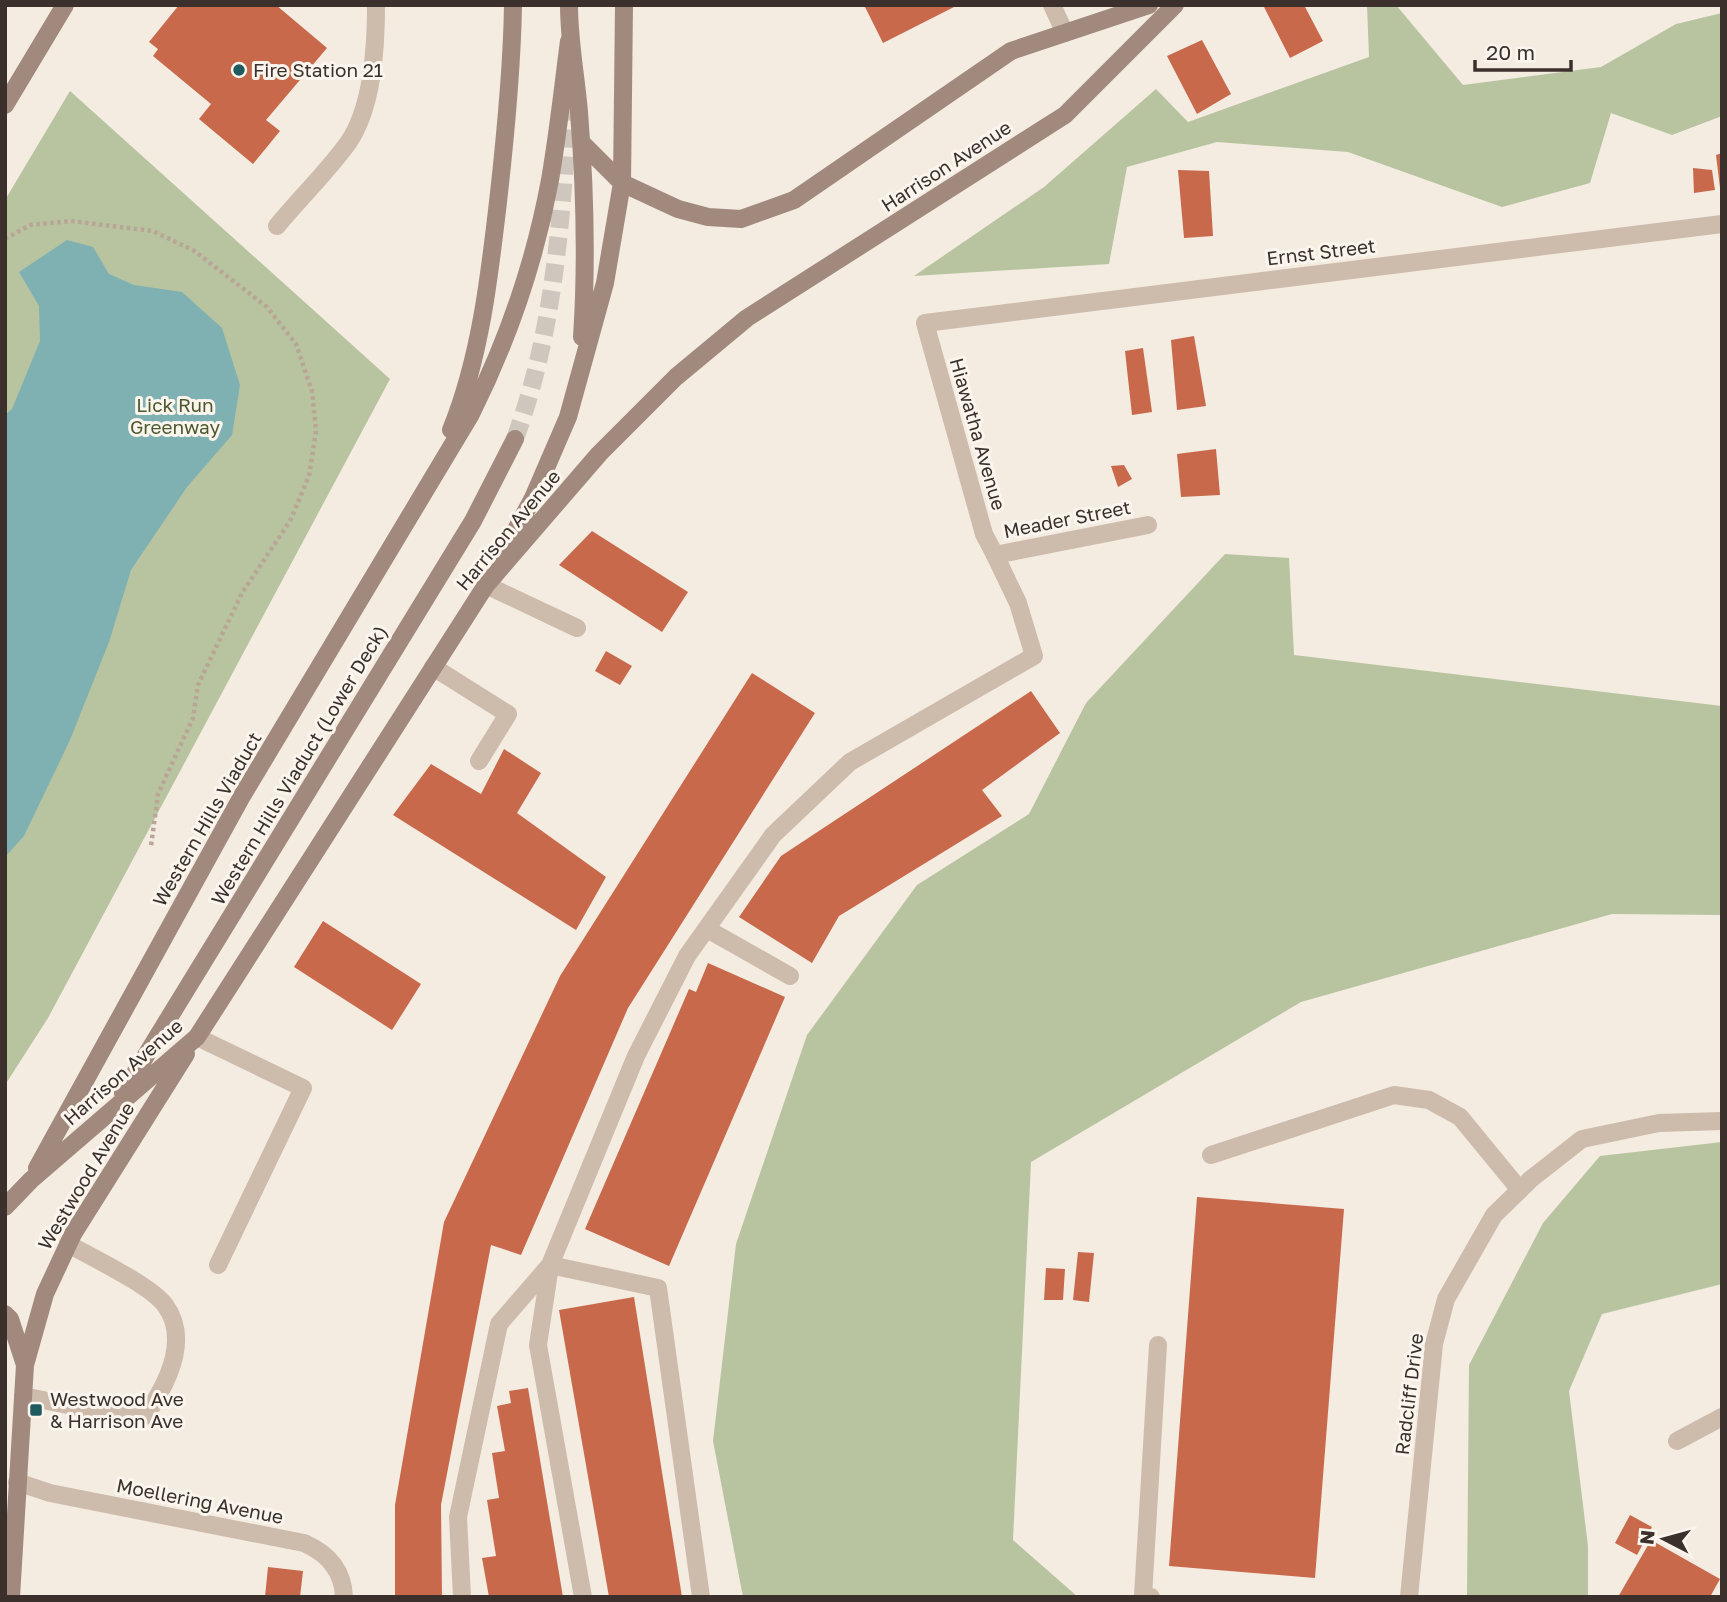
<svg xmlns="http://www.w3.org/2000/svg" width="1727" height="1602" viewBox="0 0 1727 1602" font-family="'Golos Text',sans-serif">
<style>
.green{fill:#b8c4a0}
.water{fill:#7fb0b2}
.building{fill:#c8694b}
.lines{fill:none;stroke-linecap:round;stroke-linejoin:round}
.secondary-tunnel{stroke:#cfc6bd;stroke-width:18;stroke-dasharray:18 9;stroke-linecap:butt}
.path{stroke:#b9a596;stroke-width:4.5;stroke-dasharray:3.5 3.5;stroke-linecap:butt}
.lane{stroke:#cdbbac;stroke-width:18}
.street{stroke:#cdbbac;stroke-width:18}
.secondary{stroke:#a18a7d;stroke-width:18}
.poi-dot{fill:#1f5a5e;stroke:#fbf5ee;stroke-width:2.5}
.labels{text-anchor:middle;stroke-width:6;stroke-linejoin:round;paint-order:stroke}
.poi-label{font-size:19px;fill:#3b302b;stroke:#fbf5ee;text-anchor:start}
.street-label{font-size:19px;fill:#3b302b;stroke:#fbf5ee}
.park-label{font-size:19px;fill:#4a5a2e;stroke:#fbf5ee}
</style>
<rect width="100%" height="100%" fill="#f4ebe1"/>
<path class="green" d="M 1367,5 L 1396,5 L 1463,85 L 1601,67 L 1676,24 L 1722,13 L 1722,116 L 1672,135 L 1611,113 L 1590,183 L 1502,207 L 1348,152 L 1217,142 L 1127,167 L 1109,264 L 914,276 L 1044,187 L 1156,89 L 1188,122 L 1369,57 Z
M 70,91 L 390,379 L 48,1018 L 5,1085 L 5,200 Z
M 1225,554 L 1289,558 L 1294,655 L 1722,706 L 1722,915 L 1612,914 L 1301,1002 L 1031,1162 L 1013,1540 L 1078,1597 L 743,1597 L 713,1441 L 736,1244 L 807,1035 L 917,885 L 1029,814 L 1086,703 Z
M 1722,1142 L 1722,1284 L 1602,1314 L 1569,1391 L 1588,1546 L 1588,1597 L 1467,1597 L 1469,1365 L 1543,1223 L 1600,1156 Z"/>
<path class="water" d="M 67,240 L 93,247 L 109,274 L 134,285 L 182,292 L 222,328 L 240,385 L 232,435 L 187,487 L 131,570 L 109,642 L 70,740 L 24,836 L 5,857 L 5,415 L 12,409 L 40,341 L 39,306 L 19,272 Z"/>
<path class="building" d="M 179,5 L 276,5 L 327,48 L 266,120 L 280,131 L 253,164 L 199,119 L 211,104 L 153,56 L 158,49 L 149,42 Z
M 864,5 L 958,5 L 883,43 Z
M 1263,5 L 1304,5 L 1323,41 L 1290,58 Z
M 1202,40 L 1231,94 L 1197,114 L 1167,56 Z
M 1722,153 L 1722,188 L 1720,188 L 1716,155 Z
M 1693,168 L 1712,170 L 1715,190 L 1694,193 Z
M 1178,170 L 1209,171 L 1213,236 L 1184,238 Z
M 1194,336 L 1206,406 L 1177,410 L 1171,340 Z
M 1143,348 L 1152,412 L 1132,415 L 1125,351 Z
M 1216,449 L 1220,495 L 1181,497 L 1177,454 Z
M 1124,465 L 1132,479 L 1118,487 L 1111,466 Z
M 592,531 L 688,592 L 662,632 L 559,565 Z
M 606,651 L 632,666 L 620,685 L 595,671 Z
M 752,673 L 815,713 L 628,1008 L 521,1255 L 491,1245 L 441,1505 L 442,1597 L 395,1597 L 395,1505 L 444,1222 L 560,976 Z
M 1031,691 L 1060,733 L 982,790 L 1002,816 L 839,916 L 812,963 L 739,917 L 781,856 Z
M 504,749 L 541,773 L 517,813 L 606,877 L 576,930 L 393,815 L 431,764 L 481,794 Z
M 323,921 L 421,984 L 392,1030 L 294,967 Z
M 708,963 L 785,997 L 669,1266 L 585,1229 L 689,989 L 696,992 Z
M 1197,1197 L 1344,1209 L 1315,1578 L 1169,1566 Z
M 1078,1252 L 1094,1253 L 1089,1302 L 1073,1300 Z
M 1046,1268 L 1065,1269 L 1063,1300 L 1044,1300 Z
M 634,1297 L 682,1597 L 609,1597 L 559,1310 Z
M 528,1388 L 563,1597 L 489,1597 L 482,1558 L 496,1556 L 487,1500 L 499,1498 L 492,1453 L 505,1451 L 497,1406 L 511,1403 L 509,1391 Z
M 1630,1515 L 1652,1527 L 1637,1555 L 1615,1543 Z
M 1651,1540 L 1720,1579 L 1710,1597 L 1618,1597 Z
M 268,1567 L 303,1571 L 300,1597 L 265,1597 Z"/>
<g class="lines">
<path class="secondary-tunnel" d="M 515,439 C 554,332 562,219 568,106"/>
<path class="path" d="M 5,239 L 30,225 L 71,221 L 153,231 L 193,250 L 267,307 L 296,344 L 312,391 L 316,431 L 309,476 L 290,521 L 242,593 L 198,685 L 193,718 L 158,794 L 151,846"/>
<path class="lane" d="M 1052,5 L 1065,33
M 277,226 C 300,198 327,172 348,143 C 373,107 376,47 376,5
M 486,585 L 577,628
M 433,667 L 508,714 L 479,761
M 707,929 L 790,976
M 197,1037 L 303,1088 L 218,1265
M 1211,1155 L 1394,1095 L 1429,1100 L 1460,1117 L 1520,1190
M 550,1266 L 538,1345 L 583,1597
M 23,1396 L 132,1418 L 145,1416 C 166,1386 191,1340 165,1305 C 150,1285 91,1257 68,1244
M 1677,1441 L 1722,1417
M 462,1597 L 458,1517 L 499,1324 L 550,1265
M 701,1597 L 658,1288 L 550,1265 L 636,1056 L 687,956 L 773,835 L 850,762 L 1034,656 L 1018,603 L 995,555
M 1151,1597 L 1143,1596 L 1158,1345"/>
<path class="street" d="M 1148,525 L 995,555 L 984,534 L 925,323 L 1722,224
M 17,1482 L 50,1493 L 304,1543 C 327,1553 343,1570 344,1597
M 1409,1597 L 1434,1344 L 1446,1299 L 1494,1215 L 1531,1179 L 1582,1139 L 1659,1123 L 1722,1121"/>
<path class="secondary" d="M 569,5 C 569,42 576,76 579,112 C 585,188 587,262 582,337
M 5,105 L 65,5
M 581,142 L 622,183 L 678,209 L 708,217 L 741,219 L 794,200 L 1011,51 L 1149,5
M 451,430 C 481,356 490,272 499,193 C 506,130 512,68 513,5
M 503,554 L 533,498 L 568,417 L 605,283 L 622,183 L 624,5
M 123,1093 L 473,521 L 515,439
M 37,1168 L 242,796 L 471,414 C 508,340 535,261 550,180 C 558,134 563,87 569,41
M 5,1207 L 31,1180 L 197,1037 L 486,585 L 599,454 L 676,377 L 747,318 L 1065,115 L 1175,5
M 5,1314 L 10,1319 L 25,1365
M 11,1597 L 25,1365 L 45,1294 L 73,1234 L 186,1054"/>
</g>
<g class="poi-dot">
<circle cx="239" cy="70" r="7"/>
<rect x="29" y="1403" width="14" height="14" rx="3.5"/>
</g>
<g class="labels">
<g class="poi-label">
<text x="253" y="77">Fire Station 21</text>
<text x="50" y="1406">Westwood Ave<tspan x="50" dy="22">&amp; Harrison Ave</tspan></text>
</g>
<g class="street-label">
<text transform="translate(946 166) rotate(-33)" y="7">Harrison Avenue</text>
<text transform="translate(1321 252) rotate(-7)" y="7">Ernst Street</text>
<text transform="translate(978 434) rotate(74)" y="7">Hiawatha Avenue</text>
<text transform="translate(1067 519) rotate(-11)" y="7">Meader Street</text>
<text transform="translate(508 530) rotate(-50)" y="7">Harrison Avenue</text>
<text transform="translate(299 765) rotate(-59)" y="7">Western Hills Viaduct (Lower Deck)</text>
<text transform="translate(207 819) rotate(-60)" y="7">Western Hills Viaduct</text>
<text transform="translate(123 1072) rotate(-41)" y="7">Harrison Avenue</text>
<text transform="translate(86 1176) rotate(-59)" y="7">Westwood Avenue</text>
<text transform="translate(1409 1394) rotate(-83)" y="7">Radcliff Drive</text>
<text transform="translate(200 1501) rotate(11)" y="7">Moellering Avenue</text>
</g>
<g class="park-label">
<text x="175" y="412">Lick Run<tspan x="175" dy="22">Greenway</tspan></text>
</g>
</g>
<rect width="1727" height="1602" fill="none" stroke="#3b302b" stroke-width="14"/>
<g transform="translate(1664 1539) rotate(276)" stroke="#fbf5ee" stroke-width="5" paint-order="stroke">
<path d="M0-5L12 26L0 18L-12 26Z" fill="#3b302b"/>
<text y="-10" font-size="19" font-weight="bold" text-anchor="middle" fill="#3b302b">N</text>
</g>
<path d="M1475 60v10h96v-10" fill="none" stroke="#3b302b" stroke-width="3.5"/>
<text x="1486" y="60" font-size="21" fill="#3b302b" stroke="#fbf5ee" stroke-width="5" paint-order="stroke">20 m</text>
</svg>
